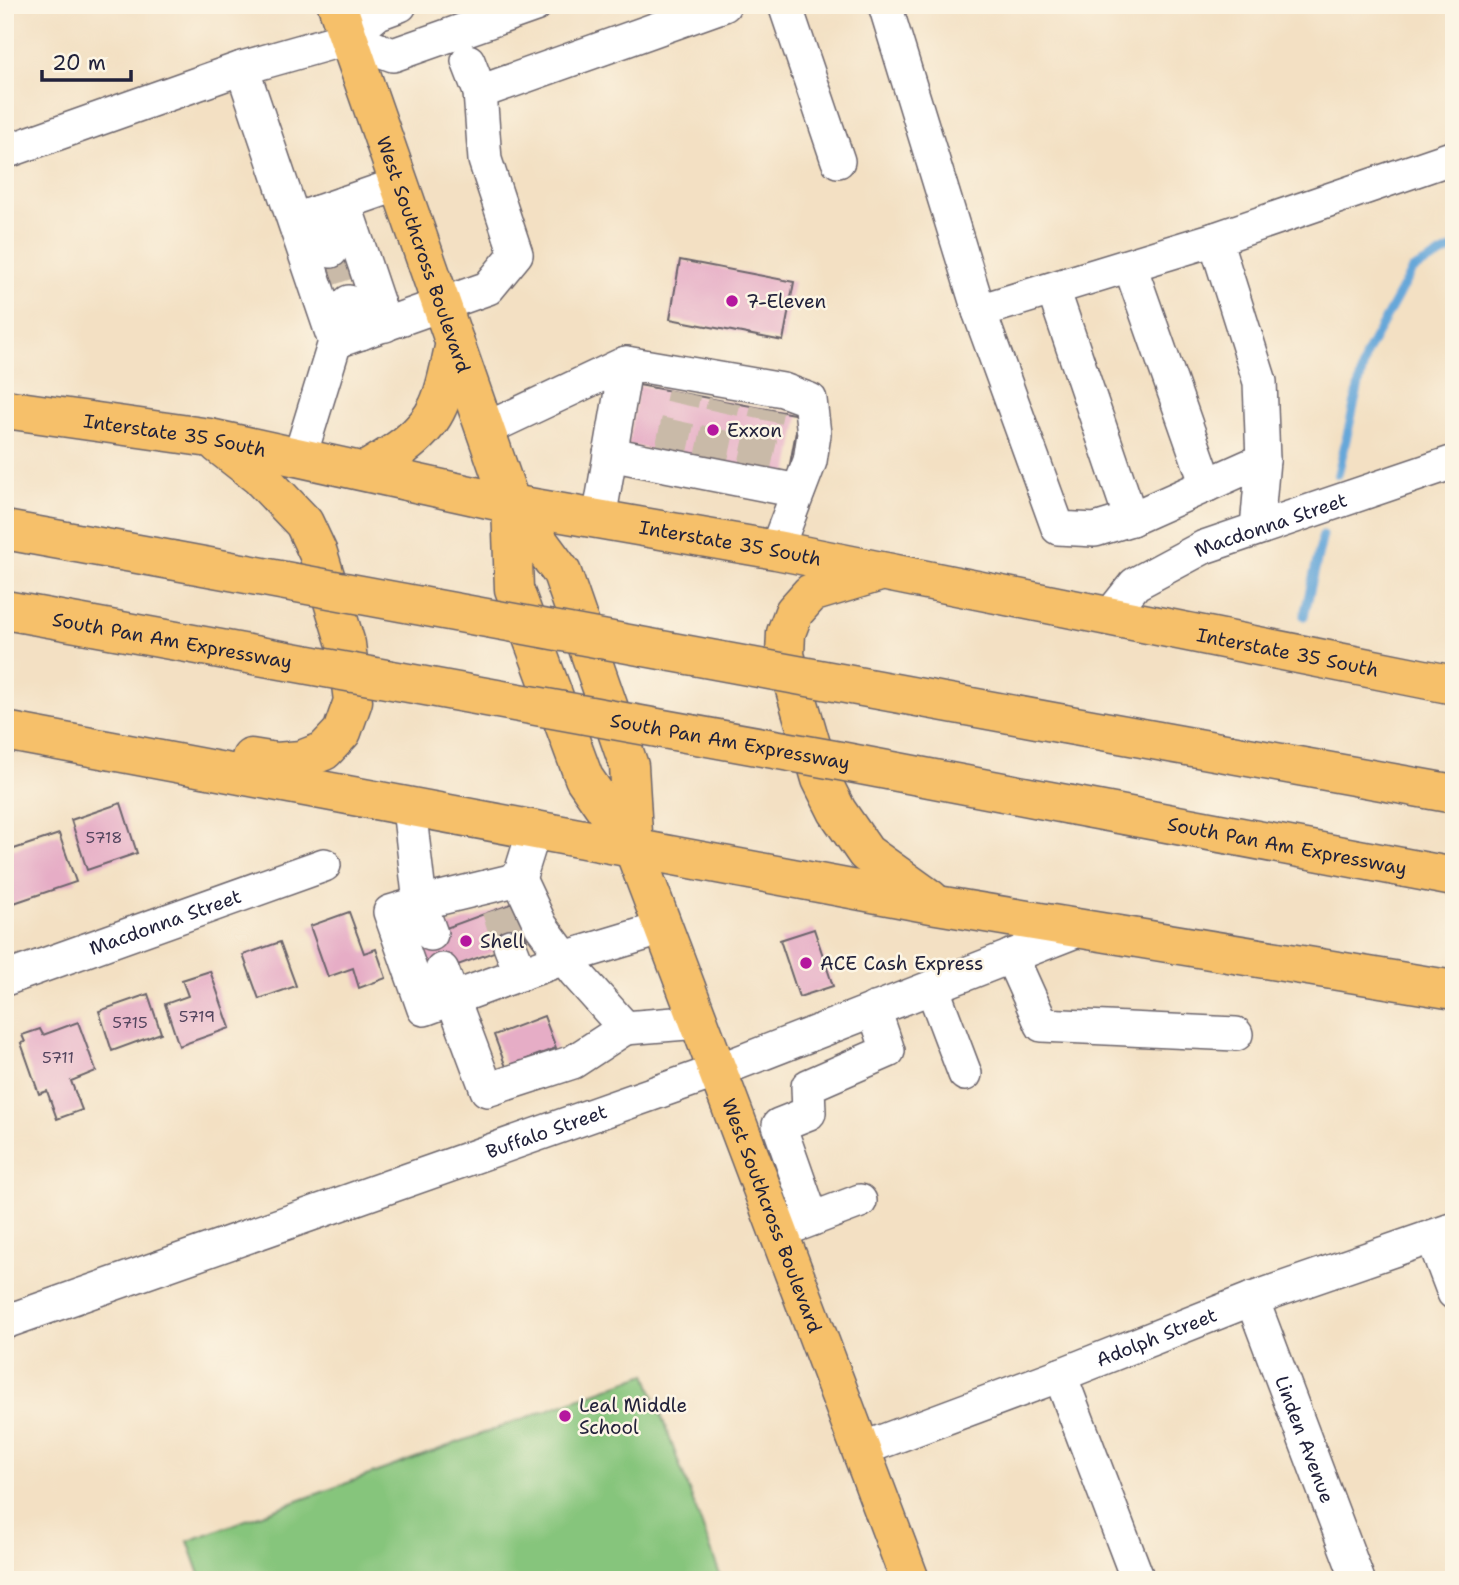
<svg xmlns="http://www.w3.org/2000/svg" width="1459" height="1585" viewBox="0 0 1459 1585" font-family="'Shantell Sans',sans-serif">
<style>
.green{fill:#86c57c;stroke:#54745c;stroke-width:2}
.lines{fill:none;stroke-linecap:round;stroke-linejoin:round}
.stream{stroke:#66a7d9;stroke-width:9}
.building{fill:#e6adc6}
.minor-tunnel{stroke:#c9baa8;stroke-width:33;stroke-dasharray:33 17;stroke-linecap:butt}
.minor-casing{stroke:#6b646b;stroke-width:36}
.major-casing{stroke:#6b646b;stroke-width:41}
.highway-casing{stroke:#6b646b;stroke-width:41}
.minor{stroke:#fff;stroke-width:33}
.major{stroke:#f6c06b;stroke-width:38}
.highway{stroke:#f6c06b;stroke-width:38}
.highway-bridge-casing{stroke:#6b646b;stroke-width:41;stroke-linecap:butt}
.highway-bridge{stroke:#f6c06b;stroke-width:38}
.poi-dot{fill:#b5179e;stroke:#fcf5e5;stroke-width:2.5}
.labels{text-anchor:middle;stroke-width:5;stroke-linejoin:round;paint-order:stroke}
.number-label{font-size:16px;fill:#53455e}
.street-label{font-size:19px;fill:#22223b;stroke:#fcf5e5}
.poi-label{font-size:19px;fill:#22223b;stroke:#fcf5e5;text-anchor:start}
</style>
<rect width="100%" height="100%" fill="#fcf5e5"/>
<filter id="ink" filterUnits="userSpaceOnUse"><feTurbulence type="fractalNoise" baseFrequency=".0143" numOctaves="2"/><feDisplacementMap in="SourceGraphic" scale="14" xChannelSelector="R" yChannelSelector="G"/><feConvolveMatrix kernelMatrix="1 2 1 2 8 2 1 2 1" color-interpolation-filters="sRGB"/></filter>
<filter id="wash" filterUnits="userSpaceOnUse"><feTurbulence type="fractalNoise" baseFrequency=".00686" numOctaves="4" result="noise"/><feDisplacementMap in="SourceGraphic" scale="28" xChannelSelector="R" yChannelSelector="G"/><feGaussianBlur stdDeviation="1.57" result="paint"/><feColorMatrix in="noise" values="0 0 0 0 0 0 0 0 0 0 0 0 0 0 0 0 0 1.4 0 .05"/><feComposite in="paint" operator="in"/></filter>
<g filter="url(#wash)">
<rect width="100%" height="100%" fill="#f3e0c3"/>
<path class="green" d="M 646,1374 L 722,1580 L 202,1580 L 188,1541 Z"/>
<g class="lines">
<path class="stream" d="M 1338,474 L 1366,354 L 1412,270 L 1454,248
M 1304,616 L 1323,535"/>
</g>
<g id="blocks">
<path class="building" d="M 680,260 L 794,282 L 783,341 L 670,319 Z
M 639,385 L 799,415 L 788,475 L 628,445 Z
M 121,803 L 137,853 L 87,870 L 71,820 Z
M 59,834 L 76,882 L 5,906 L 5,852 Z
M 514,903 L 527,940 L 419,979 L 405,943 Z
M 349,912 L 364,953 L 376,949 L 386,978 L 359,988 L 353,968 L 328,977 L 310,926 Z
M 814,929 L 833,986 L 799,997 L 780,940 Z
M 280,942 L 296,986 L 259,999 L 243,955 Z
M 210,971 L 230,1028 L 179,1046 L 165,1004 L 188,996 L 182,980 Z
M 148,994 L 161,1033 L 112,1051 L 99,1011 Z
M 544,1016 L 556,1048 L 506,1067 L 494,1035 Z
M 78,1022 L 96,1071 L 71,1081 L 82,1110 L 57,1119 L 47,1091 L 39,1094 L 21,1043 L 25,1042 L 22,1035 L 40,1029 L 43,1035 Z"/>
</g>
</g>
<g filter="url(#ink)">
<use href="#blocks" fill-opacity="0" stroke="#6b646b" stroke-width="2"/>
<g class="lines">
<path class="minor-tunnel" d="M 331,251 L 349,302
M 671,453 L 684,393
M 711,461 L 724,401
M 754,469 L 767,409
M 498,909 L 510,946"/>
<defs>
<g id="minor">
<path d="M 785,5 L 838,161"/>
<path d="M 885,5 L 979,311 L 1058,528 L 1095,530 L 1131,519 L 1263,460 L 1257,528"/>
<path d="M 348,38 L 393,55 L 535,5"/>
<path d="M 468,61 L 480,92 L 724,5"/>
<path d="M 242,68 L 335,342"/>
<path d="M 5,152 L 242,68 L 348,38 L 378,13 L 400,5"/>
<path d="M 344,203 L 385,325"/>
<path d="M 318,212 L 331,251"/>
<path d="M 295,220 L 399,184"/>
<path d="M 1130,266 L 1207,485"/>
<path d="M 1053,289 L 1131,519"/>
<path d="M 349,302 L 361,333"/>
<path d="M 979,311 L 1215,239"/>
<path d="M 486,429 L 626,363 L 783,390 L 810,400 L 814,434 L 810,461 L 776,550"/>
<path d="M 610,454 L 798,491"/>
<path d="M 300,456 L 335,342 L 488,288 L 516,254 L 485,160 L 480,92"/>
<path d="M 1263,460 L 1260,382 L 1215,239 L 1454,157"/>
<path d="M 599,519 L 626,363"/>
<path id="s1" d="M 1108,618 L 1135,584 L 1204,547 L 1454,462"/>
<path d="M 409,808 L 420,903 L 519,879 L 534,831"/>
<path d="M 519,879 L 541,926 L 575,972 L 625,1028 L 699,1022"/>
<path d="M 431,934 L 420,903 L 390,912 L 424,1009 L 564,958 L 664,928"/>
<path d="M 510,946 L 521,974"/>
<path d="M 1011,956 L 1042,1025 L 1236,1034"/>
<path d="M 442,970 L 487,1090 L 573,1062 L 625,1028"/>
<path id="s2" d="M 5,979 L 324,865"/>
<path d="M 932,987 L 965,1074"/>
<path d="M 812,1219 L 779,1125 L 809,1113 L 808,1086 L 888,1051 L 874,1009"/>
<path d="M 794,1226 L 860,1201"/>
<path d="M 1433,1238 L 1454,1293"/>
<path id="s3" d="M 1252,1299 L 1358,1580"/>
<path id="s4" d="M 5,1322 L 717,1071 L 1081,929"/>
<path d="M 1060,1375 L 1138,1580"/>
<path id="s5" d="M 862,1449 L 1060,1375 L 1252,1299 L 1454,1229"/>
</g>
<g id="major">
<path id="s6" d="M 337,5 L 511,504 L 562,573 L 629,766 L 634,850"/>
<path id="s7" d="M 5,409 L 210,438 L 511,504 L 776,550 L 1454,685"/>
<path d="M 218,444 L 260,477 L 304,523 L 318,553 L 346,644 L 353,701 L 342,732 L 324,751 L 301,760 L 276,762 L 251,758"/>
<path d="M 365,471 C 392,455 425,436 438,406 C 447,387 450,363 455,343"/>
<path id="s8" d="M 511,504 L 514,589 L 584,778 L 634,850 L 910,1580"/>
<path d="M 877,573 L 811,593 L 794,612 L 786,633 L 785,655 L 821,779 L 837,811 L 866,853 L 930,899"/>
<path d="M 5,731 L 937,905 L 1454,990"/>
</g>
<g id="highway">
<path d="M 5,530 L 171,560"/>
<path d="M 1064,724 L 1454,794"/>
<path id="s9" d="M 1071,805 L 1454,877"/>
</g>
</defs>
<use href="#minor" class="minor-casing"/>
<use href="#major" class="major-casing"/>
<use href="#highway" class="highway-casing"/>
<use href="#minor" class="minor"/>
<use href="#major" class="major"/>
<use href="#highway" class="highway"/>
<defs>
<g id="highway-bridge">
<path d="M 171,560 L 1064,724"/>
<path id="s10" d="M 5,610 L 840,761 L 1071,805"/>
</g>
</defs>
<use href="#highway-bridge" class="highway-bridge-casing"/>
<use href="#highway-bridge" class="highway-bridge"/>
</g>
</g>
<g class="poi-dot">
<circle cx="732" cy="301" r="7"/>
<circle cx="713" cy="430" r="7"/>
<circle cx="466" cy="941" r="7"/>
<circle cx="806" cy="963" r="7"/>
<circle cx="565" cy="1416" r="7"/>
</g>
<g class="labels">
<g class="number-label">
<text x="104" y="843">5718</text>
<text x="197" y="1022">5719</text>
<text x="130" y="1028">5715</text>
<text x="58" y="1063">5711</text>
</g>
<g class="street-label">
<text dy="7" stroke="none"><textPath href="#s6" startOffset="264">West Southcross Boulevard</textPath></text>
<text dy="7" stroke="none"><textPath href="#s7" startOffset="172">Interstate 35 South</textPath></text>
<text dy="7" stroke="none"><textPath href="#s1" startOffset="192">Macdonna Street</textPath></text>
<text dy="7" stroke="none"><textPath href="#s7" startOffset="738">Interstate 35 South</textPath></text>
<text dy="7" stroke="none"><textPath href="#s10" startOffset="170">South Pan Am Expressway</textPath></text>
<text dy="7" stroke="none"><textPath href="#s7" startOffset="1306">Interstate 35 South</textPath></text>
<text dy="7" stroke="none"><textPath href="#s10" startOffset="737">South Pan Am Expressway</textPath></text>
<text dy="7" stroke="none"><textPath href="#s9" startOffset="220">South Pan Am Expressway</textPath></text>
<text dy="7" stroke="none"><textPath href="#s2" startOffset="170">Macdonna Street</textPath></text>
<text dy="7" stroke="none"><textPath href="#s4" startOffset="574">Buffalo Street</textPath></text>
<text dy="7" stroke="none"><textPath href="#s8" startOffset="765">West Southcross Boulevard</textPath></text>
<text dy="7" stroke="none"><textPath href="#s5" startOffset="315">Adolph Street</textPath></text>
<text dy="7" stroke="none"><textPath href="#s3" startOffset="150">Linden Avenue</textPath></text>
</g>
<g class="poi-label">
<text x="746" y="308">7-Eleven</text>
<text x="727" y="437">Exxon</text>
<text x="480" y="948">Shell</text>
<text x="820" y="970">ACE Cash Express</text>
<text x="579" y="1412">Leal Middle<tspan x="579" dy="22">School</tspan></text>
</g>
</g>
<rect width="1459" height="1585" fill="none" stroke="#fcf5e5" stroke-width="28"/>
<path d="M42 70v10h89v-10" fill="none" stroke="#22223b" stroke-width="3.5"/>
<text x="52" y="70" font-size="21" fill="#22223b" stroke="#fcf5e5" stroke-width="5" paint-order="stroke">20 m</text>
</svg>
